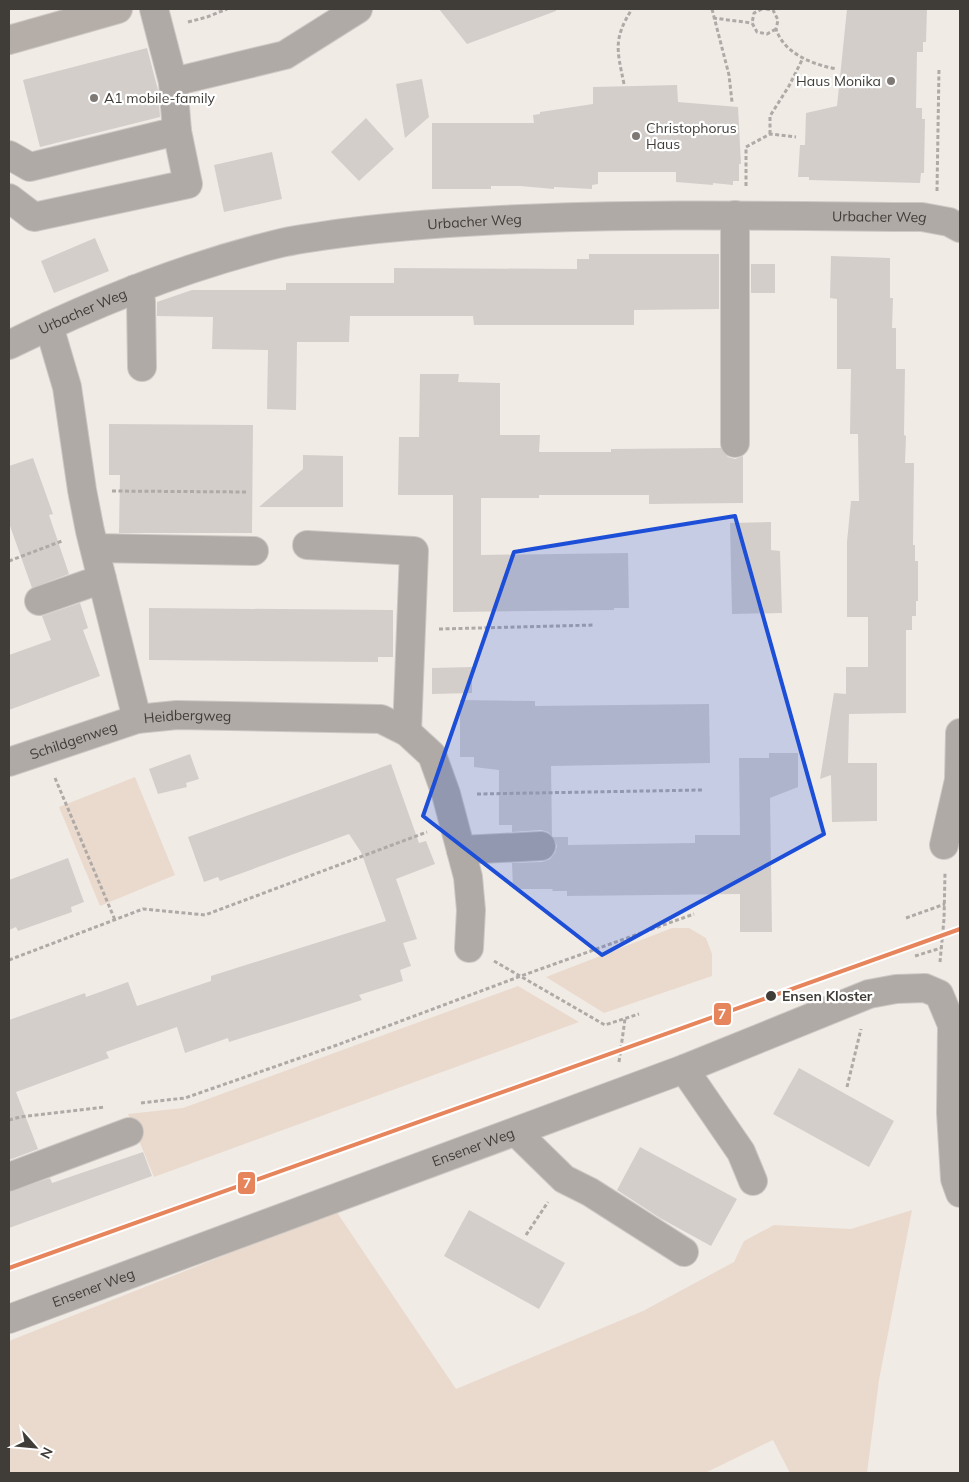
<svg xmlns="http://www.w3.org/2000/svg" width="969" height="1482" viewBox="0 0 969 1482" font-family="Mulish,sans-serif">
<style>
.green{fill:#eadacd}
.building{fill:#d3ceca}
.lines{fill:none;stroke-linecap:round;stroke-linejoin:round}
.minor-casing{stroke:#cdc8c4;stroke-width:30}
.major-casing{stroke:#cdc8c4;stroke-width:30}
.path{stroke:#b0aaa7;stroke-width:3;stroke-dasharray:4 2.5;stroke-linecap:butt}
.minor{stroke:#b0aaa6;stroke-width:28}
.major{stroke:#b5aea8;stroke-width:28}
.tram-1-casing{stroke:#fff;stroke-width:8}
.tram-1{stroke:#e6855c;stroke-width:4}
.marked{fill:#1d4ed8;fill-opacity:0.2;stroke:#1d4ed8;stroke-width:4;stroke-linejoin:round}
.poi-dot{fill:#7e7975;stroke:#fff;stroke-width:2}
.stop-dot{fill:#403c38;stroke:#fff;stroke-width:2}
.labels{text-anchor:middle;stroke-width:4.5;stroke-linejoin:round;paint-order:stroke}
.poi-label{font-size:14px;fill:#403c38;stroke:#fff;text-anchor:start}
.street-label{font-size:14px;fill:#403c38;stroke:#fff}
.stop-label{font-size:14px;font-weight:bold;fill:#403c38;stroke:#fff;text-anchor:start}
.line-badge{stroke:#fff;stroke-width:2}
.badge-label{font-size:14px;text-anchor:middle;font-weight:bold;fill:#fff}
</style>
<rect width="100%" height="100%" fill="#f1ebe6"/>
<path class="green" d="M 135,777 L 175,875 L 100,906 L 59,807 Z
M 672,928 L 689,928 L 706,938 L 712,954 L 712,976 L 604,1013 L 546,977 Z
M 518,986 L 579,1022 L 154,1177 L 128,1114 L 183,1108 Z
M 912,1210 L 879,1380 L 867,1473 L 790,1473 L 773,1440 L 705,1473 L 9,1473 L 9,1341 L 336,1211 L 456,1389 L 643,1311 L 734,1262 L 744,1241 L 774,1225 L 851,1229 Z"/>
<path class="building" d="M 439,9 L 556,9 L 556,11 L 467,44 Z
M 847,9 L 927,9 L 926,42 L 923,42 L 923,52 L 917,52 L 916,108 L 922,108 L 922,119 L 925,119 L 924,173 L 921,173 L 920,183 L 809,180 L 809,177 L 798,177 L 800,145 L 805,145 L 806,113 L 837,106 Z
M 147,48 L 158,90 L 160,117 L 40,147 L 23,80 Z
M 422,79 L 429,117 L 405,138 L 396,84 Z
M 677,85 L 678,102 L 738,107 L 741,164 L 739,164 L 739,181 L 733,181 L 733,185 L 713,183 L 713,185 L 676,182 L 676,172 L 598,172 L 598,184 L 592,185 L 592,189 L 554,187 L 554,189 L 520,186 L 491,186 L 491,189 L 432,189 L 432,123 L 534,123 L 533,115 L 540,114 L 540,112 L 593,104 L 593,87 Z
M 366,118 L 394,149 L 359,181 L 331,152 Z
M 272,152 L 282,199 L 224,212 L 214,165 Z
M 95,238 L 109,271 L 54,293 L 41,261 Z
M 589,254 L 719,254 L 719,309 L 634,310 L 634,325 L 474,325 L 473,316 L 350,316 L 349,342 L 297,342 L 296,410 L 267,409 L 268,350 L 212,349 L 213,317 L 157,316 L 157,302 L 192,290 L 286,290 L 286,283 L 394,283 L 394,268 L 577,269 L 577,259 L 589,259 Z
M 831,256 L 890,258 L 890,298 L 893,298 L 892,328 L 896,328 L 896,369 L 905,369 L 904,435 L 906,436 L 905,463 L 914,463 L 913,545 L 915,545 L 915,561 L 918,561 L 918,601 L 916,601 L 916,616 L 912,616 L 912,630 L 906,630 L 906,713 L 849,714 L 848,763 L 877,763 L 877,821 L 832,822 L 831,775 L 820,779 L 834,693 L 846,694 L 846,667 L 868,667 L 868,617 L 847,617 L 847,542 L 851,501 L 859,501 L 858,434 L 850,434 L 851,369 L 837,369 L 837,299 L 830,298 Z
M 751,264 L 775,264 L 775,293 L 751,293 Z
M 420,374 L 459,374 L 458,382 L 500,383 L 500,435 L 540,435 L 539,452 L 611,452 L 611,449 L 721,448 L 728,457 L 735,459 L 743,456 L 743,503 L 649,504 L 649,495 L 539,495 L 539,498 L 481,498 L 481,555 L 628,553 L 629,608 L 614,608 L 614,610 L 453,612 L 453,495 L 398,495 L 399,437 L 419,437 Z
M 109,424 L 253,425 L 252,533 L 119,533 L 120,475 L 109,475 Z
M 303,455 L 343,456 L 343,507 L 259,507 L 303,469 Z
M 33,458 L 53,514 L 49,515 L 69,574 L 32,588 L 9,523 L 9,466 Z
M 771,522 L 771,550 L 780,551 L 782,613 L 732,614 L 730,523 Z
M 80,603 L 88,628 L 83,630 L 100,676 L 9,710 L 9,655 L 51,640 L 42,616 Z
M 149,608 L 393,610 L 393,657 L 378,657 L 378,662 L 149,660 Z
M 472,667 L 472,693 L 432,694 L 432,668 Z
M 460,700 L 535,701 L 535,706 L 709,704 L 710,763 L 551,766 L 552,836 L 548,832 L 541,830 L 512,832 L 512,825 L 499,825 L 499,770 L 474,767 L 474,757 L 460,757 Z
M 769,753 L 798,753 L 798,787 L 770,798 L 772,932 L 740,932 L 740,894 L 567,896 L 567,891 L 552,891 L 553,889 L 513,889 L 512,863 L 542,862 L 550,859 L 555,853 L 557,846 L 553,837 L 568,837 L 568,845 L 695,843 L 695,835 L 740,835 L 739,758 L 769,758 Z
M 190,754 L 199,779 L 186,783 L 187,787 L 158,794 L 149,769 Z
M 391,764 L 419,843 L 426,841 L 435,864 L 396,879 L 417,939 L 403,943 L 411,966 L 400,970 L 403,981 L 359,995 L 362,1000 L 303,1019 L 229,1042 L 228,1038 L 185,1053 L 177,1027 L 106,1052 L 109,1058 L 16,1092 L 38,1149 L 9,1160 L 9,1020 L 85,993 L 86,997 L 128,982 L 137,1006 L 211,981 L 211,976 L 386,921 L 361,852 L 349,834 L 220,881 L 218,877 L 204,882 L 188,837 Z
M 68,858 L 84,902 L 71,907 L 72,912 L 18,931 L 16,927 L 9,930 L 9,880 Z
M 799,1068 L 894,1121 L 869,1167 L 773,1114 Z
M 640,1147 L 737,1199 L 711,1246 L 660,1218 L 617,1190 Z
M 143,1152 L 152,1176 L 9,1228 L 9,1192 L 50,1178 L 52,1183 Z
M 469,1210 L 565,1263 L 539,1309 L 444,1256 Z"/>
<g class="lines">
<defs>
<g id="minor">
<path d="M 154,9 L 173,82"/>
<path d="M 9,155 L 30,167 L 177,131 L 173,82 L 285,55 L 358,9"/>
<path d="M 9,198 L 34,217 L 188,184 L 177,131"/>
<path d="M 135,289 L 141,301 L 142,367"/>
<path id="s1" d="M 49,326 L 67,387 L 82,490 L 90,531 L 137,719 L 177,715 L 381,719 L 407,732 L 432,755 L 446,794 L 468,877 L 471,910 L 469,948"/>
<path id="s2" d="M 9,345 C 96,302 186,266 281,243 C 294,240 308,238 322,236 C 381,227 440,223 500,220 C 641,213 781,216 922,217 L 949,222 L 960,228"/>
<path d="M 735,443 L 735,215"/>
<path d="M 307,545 L 414,551 L 407,732"/>
<path d="M 95,548 L 254,551"/>
<path d="M 39,601 L 102,579"/>
<path id="s3" d="M 9,762 L 137,719"/>
<path d="M 944,845 L 959,780 L 960,733"/>
<path d="M 461,850 L 541,846"/>
<path d="M 684,1069 L 741,1152 L 753,1181"/>
<path d="M 516,1132 L 564,1179 L 590,1192 L 684,1252"/>
<path d="M 9,1177 L 129,1132"/>
<path id="s4" d="M 9,1319 L 684,1069 L 869,994 L 896,989 L 925,988 L 939,994 L 952,1025 L 951,1113 L 955,1179 L 960,1193"/>
</g>
<path id="major" d="M 9,40 L 118,9"/>
</defs>
<use href="#minor" class="minor-casing"/>
<use href="#major" class="major-casing"/>
<path class="path" d="M 712,9 L 729,75 L 732,102
M 762,9 L 754,13 L 752,23 L 757,32 L 767,34 L 776,29
M 766,9 L 773,10 L 778,20 L 776,29 C 784,54 814,65 837,69
M 713,18 L 752,23
M 188,22 L 207,17 L 227,9
M 624,84 C 617,50 613,39 632,9
M 770,134 L 770,116 L 789,86 L 803,58
M 746,186 L 746,147 L 770,134 L 796,137
M 937,191 L 939,68
M 112,491 L 246,492
M 9,561 L 62,541
M 439,629 L 594,625
M 55,778 L 115,920
M 477,794 L 702,790
M 906,918 L 945,904
M 915,956 L 941,948
M 9,960 L 143,909 L 205,915 L 427,832
M 494,961 L 605,1025 L 639,1014
M 940,962 L 944,919 L 945,873
M 619,1062 L 625,1019
M 847,1087 L 861,1029
M 141,1103 L 185,1098 L 337,1045 L 521,976 L 694,914
M 9,1120 L 20,1117 L 105,1107
M 526,1235 L 548,1202"/>
<use href="#minor" class="minor"/>
<use href="#major" class="major"/>
<defs>
<path id="tram-1" d="M 9,1268 L 960,929"/>
</defs>
<use href="#tram-1" class="tram-1-casing"/>
<use href="#tram-1" class="tram-1"/>
</g>
<path class="marked" d="M 735,516 L 824,834 L 602,955 L 423,816 L 514,552 Z"/>
<g class="poi-dot">
<circle cx="891" cy="81" r="5"/>
<circle cx="94" cy="98" r="5"/>
<circle cx="636" cy="136" r="5"/>
</g>
<circle class="stop-dot" cx="771" cy="996" r="6"/>
<g class="labels">
<g class="poi-label">
<text x="881" y="86" text-anchor="end">Haus Monika</text>
<text x="104" y="103">A1 mobile-family</text>
<text x="646" y="133">Christophorus<tspan x="646" dy="16">Haus</tspan></text>
</g>
<g class="street-label">
<text dy="5" stroke="none"><textPath href="#s2" startOffset="891">Urbacher Weg</textPath></text>
<text dy="5" stroke="none"><textPath href="#s2" startOffset="486">Urbacher Weg</textPath></text>
<text dy="5" stroke="none"><textPath href="#s2" startOffset="81">Urbacher Weg</textPath></text>
<text dy="5" stroke="none"><textPath href="#s1" startOffset="454">Heidbergweg</textPath></text>
<text dy="5" stroke="none"><textPath href="#s3" startOffset="68">Schildgenweg</textPath></text>
<text dy="5" stroke="none"><textPath href="#s4" startOffset="495">Ensener Weg</textPath></text>
<text dy="5" stroke="none"><textPath href="#s4" startOffset="90">Ensener Weg</textPath></text>
</g>
<g class="stop-label">
<text x="782" y="1001">Ensen Kloster</text>
</g>
</g>
<g class="line-badge">
<rect x="713" y="1002" width="19" height="24" rx="5" fill="#e6855c"/>
<rect x="237" y="1171" width="19" height="24" rx="5" fill="#e6855c"/>
</g>
<g class="badge-label">
<text x="722" y="1019">7</text>
<text x="247" y="1188">7</text>
</g>
<rect width="969" height="1482" fill="none" stroke="#403c38" stroke-width="20"/>
<g transform="translate(35 1447) rotate(117)" stroke="#ffffff" stroke-width="4" paint-order="stroke">
<path d="M0-4L9 19L0 12L-9 19Z" fill="#403c38"/>
<text y="-8" font-size="14" font-weight="bold" text-anchor="middle" fill="#403c38">N</text>
</g>
</svg>
